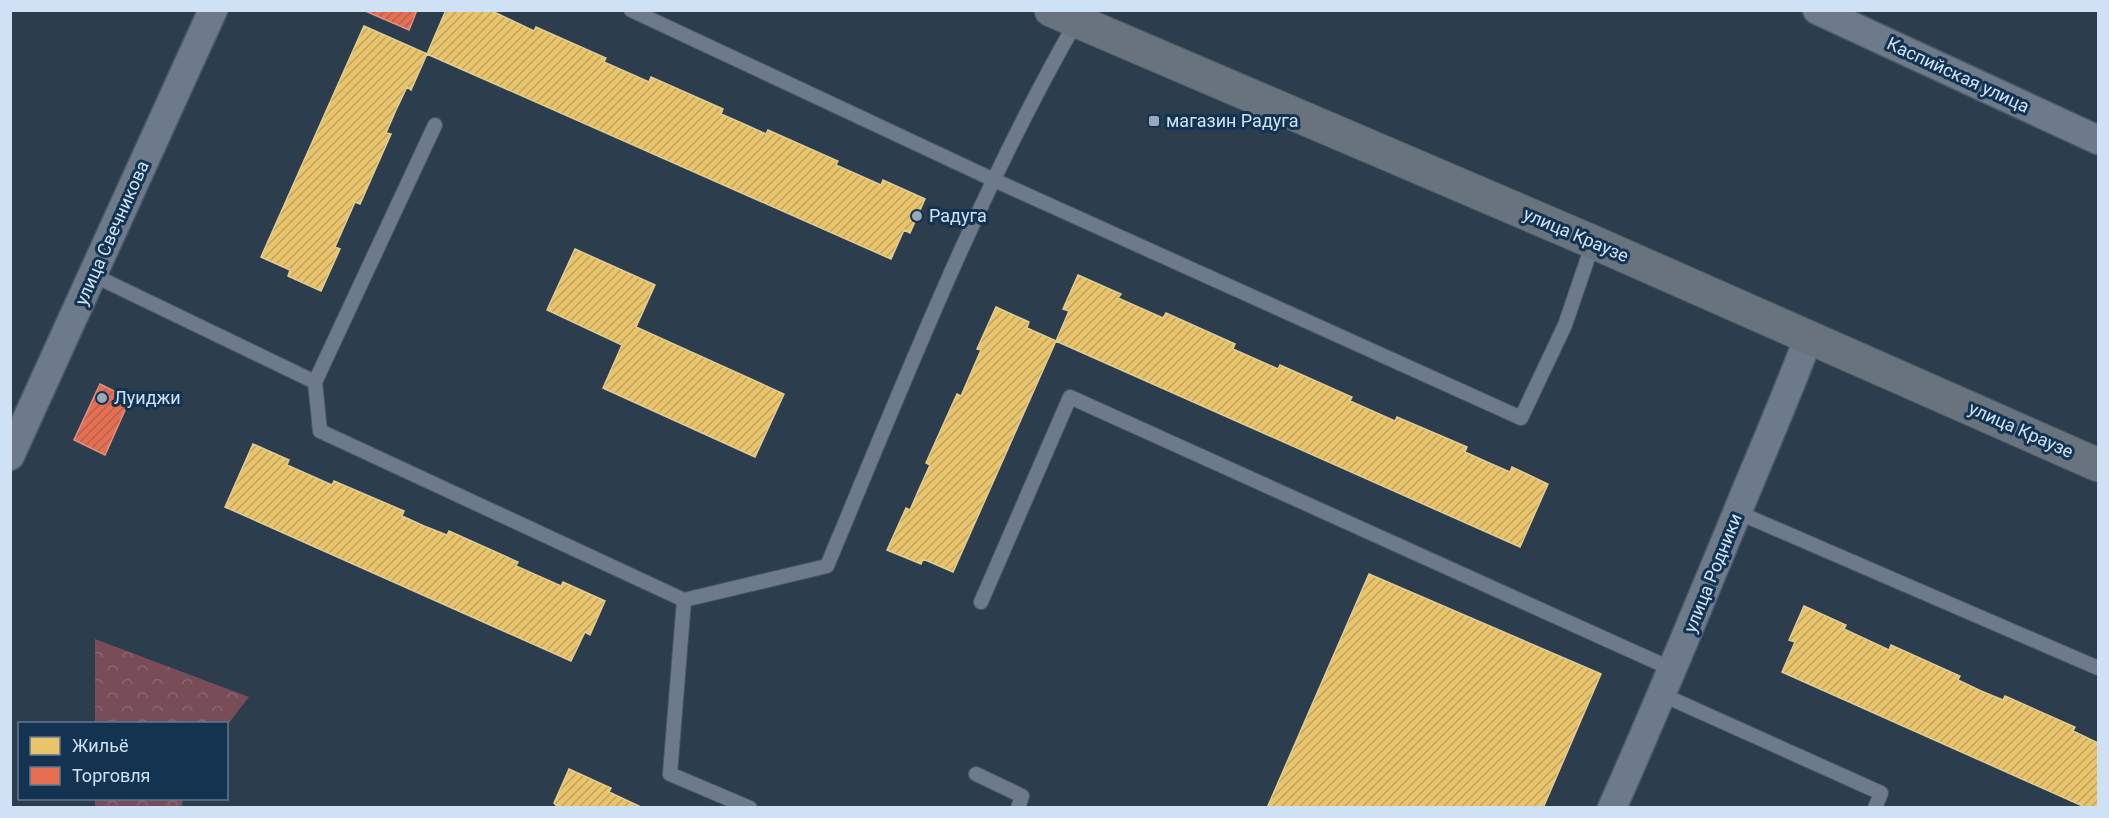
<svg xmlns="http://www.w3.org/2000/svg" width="2109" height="818" viewBox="0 0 2109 818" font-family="Roboto,sans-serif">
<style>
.park{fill:url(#park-crowns)}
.homes{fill:url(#homes-hatch);stroke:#e1cd93;stroke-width:1.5}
.shops{fill:url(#shops-hatch);stroke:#e09182;stroke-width:1.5}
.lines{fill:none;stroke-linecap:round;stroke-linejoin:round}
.service-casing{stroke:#4a5967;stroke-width:16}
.minor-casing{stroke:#4a5967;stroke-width:31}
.secondary-casing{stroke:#4a5967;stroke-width:35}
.service{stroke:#6d7a89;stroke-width:14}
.minor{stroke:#6d7a89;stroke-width:28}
.secondary{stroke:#68737e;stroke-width:33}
.poi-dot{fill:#96a8ba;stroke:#133351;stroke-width:2}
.labels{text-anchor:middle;stroke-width:6;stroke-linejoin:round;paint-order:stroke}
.street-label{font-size:18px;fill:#cfe1f4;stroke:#133351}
.poi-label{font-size:18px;fill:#cfe1f4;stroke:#133351;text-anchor:start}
</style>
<defs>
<pattern id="park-crowns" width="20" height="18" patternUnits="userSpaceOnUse" patternTransform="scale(1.5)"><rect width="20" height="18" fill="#784d57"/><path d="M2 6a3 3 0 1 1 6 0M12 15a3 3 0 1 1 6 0" fill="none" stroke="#8a6670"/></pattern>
<pattern id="homes-hatch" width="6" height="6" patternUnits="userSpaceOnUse" patternTransform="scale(1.5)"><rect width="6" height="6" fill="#e9c46a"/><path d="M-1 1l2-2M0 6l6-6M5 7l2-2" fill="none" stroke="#bea462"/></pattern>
<pattern id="shops-hatch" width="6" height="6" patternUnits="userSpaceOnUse" patternTransform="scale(1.5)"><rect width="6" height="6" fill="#e76f51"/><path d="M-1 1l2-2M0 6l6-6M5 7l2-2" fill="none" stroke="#b4624f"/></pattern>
</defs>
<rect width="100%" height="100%" fill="#2c3d4e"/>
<path class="park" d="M 95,639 L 249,697 L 227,725 L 95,723 Z
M 95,799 L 183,799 L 182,807 L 95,807 Z"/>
<path class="homes" d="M 446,10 L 490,10 L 534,31 L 536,27 L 606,58 L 604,62 L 649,82 L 651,77 L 723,109 L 721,114 L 744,124 L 766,134 L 768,130 L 838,161 L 836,165 L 881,185 L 883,180 L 925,199 L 910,233 L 904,230 L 891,259 L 427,54 Z
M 364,26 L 427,54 L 411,90 L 407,87 L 396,110 L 386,133 L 391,134 L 360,204 L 355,202 L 335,247 L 340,249 L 321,291 L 288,276 L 290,270 L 261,257 Z
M 575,249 L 655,285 L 636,327 L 784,394 L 755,457 L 603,388 L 622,345 L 547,310 Z
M 1078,275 L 1121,294 L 1118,298 L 1163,318 L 1166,313 L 1235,344 L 1233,349 L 1278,369 L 1280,365 L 1352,397 L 1350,401 L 1395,421 L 1397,417 L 1467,447 L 1465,452 L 1487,462 L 1510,472 L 1512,467 L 1548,484 L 1520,547 L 1056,341 L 1069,311 L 1063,309 Z
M 996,307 L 1029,322 L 1027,328 L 1056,341 L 953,572 L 923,559 L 921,564 L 887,550 L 906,508 L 910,510 L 920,487 L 930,465 L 926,463 L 957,394 L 961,396 L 981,350 L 977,349 Z
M 253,444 L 289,460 L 287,465 L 332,485 L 334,481 L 404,511 L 402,516 L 424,526 L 447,535 L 449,531 L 518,562 L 516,566 L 561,586 L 563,582 L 605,601 L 590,635 L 585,632 L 571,661 L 225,507 Z
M 1369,574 L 1601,674 L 1543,808 L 1267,808 Z
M 1804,606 L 1846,625 L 1844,629 L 1889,650 L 1891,645 L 1960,676 L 1958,680 L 1981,691 L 2003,700 L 2005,696 L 2075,727 L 2073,731 L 2098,743 L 2098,808 L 2087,808 L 1782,672 L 1795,642 L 1789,640 Z
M 569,769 L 611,788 L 609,792 L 643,808 L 559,808 L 554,803 Z"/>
<path class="shops" d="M 363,10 L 417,10 L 409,30 Z
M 100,384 L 130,399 L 105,455 L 74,440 Z"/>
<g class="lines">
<defs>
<path id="service" d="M 631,10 L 994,180 L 1521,418 L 1565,325 L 1593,243
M 93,275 L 315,382 L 435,125
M 315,382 L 320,431 L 684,600 L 827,566 C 904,382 977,195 1076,22
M 1737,512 L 2098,668
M 684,600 L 670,774 L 750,808
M 981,602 L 1070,397 L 1674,670
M 1663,695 L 1881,793 L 1875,808
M 976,774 L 1022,796 L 1018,808"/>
<path id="minor" d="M 1817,10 L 2098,140
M 10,456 L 213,10
M 1612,808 C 1656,710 1696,612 1737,513 C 1761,454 1787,396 1809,336"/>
<path id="secondary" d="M 1051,10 L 1593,242 L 2098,465"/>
</defs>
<use href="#service" class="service-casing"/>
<use href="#minor" class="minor-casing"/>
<use href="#secondary" class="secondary-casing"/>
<use href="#service" class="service"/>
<use href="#minor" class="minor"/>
<use href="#secondary" class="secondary"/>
</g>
<g class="poi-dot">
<rect x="1148" y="115" width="12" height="12" rx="3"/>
<circle cx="917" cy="216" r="6"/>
<circle cx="102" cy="398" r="6"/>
</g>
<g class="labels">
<g class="street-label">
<text transform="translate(1958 75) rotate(25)" y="6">Каспийская улица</text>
<text transform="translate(112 233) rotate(-66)" y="6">улица Свечникова</text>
<text transform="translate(1576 235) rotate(23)" y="6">улица Краузе</text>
<text transform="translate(2021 430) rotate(24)" y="6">улица Краузе</text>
<text transform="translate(1713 573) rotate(-68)" y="6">улица Родники</text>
</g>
<g class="poi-label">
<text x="1166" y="127">магазин Радуга</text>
<text x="929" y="222">Радуга</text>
<text x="114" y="404">Луиджи</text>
</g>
</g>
<rect width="2109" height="818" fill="none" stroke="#cfe1f4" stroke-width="24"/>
<rect x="18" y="722" width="210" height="78" fill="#133351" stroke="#5e7992" stroke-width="1.5"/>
<rect x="30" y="737" width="30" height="18" fill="#e9c46a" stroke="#5e7992" stroke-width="1.5"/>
<text x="72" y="752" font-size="18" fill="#cfe1f4">Жильё</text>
<rect x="30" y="767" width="30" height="18" fill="#e76f51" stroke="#5e7992" stroke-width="1.5"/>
<text x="72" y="782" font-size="18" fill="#cfe1f4">Торговля</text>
</svg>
